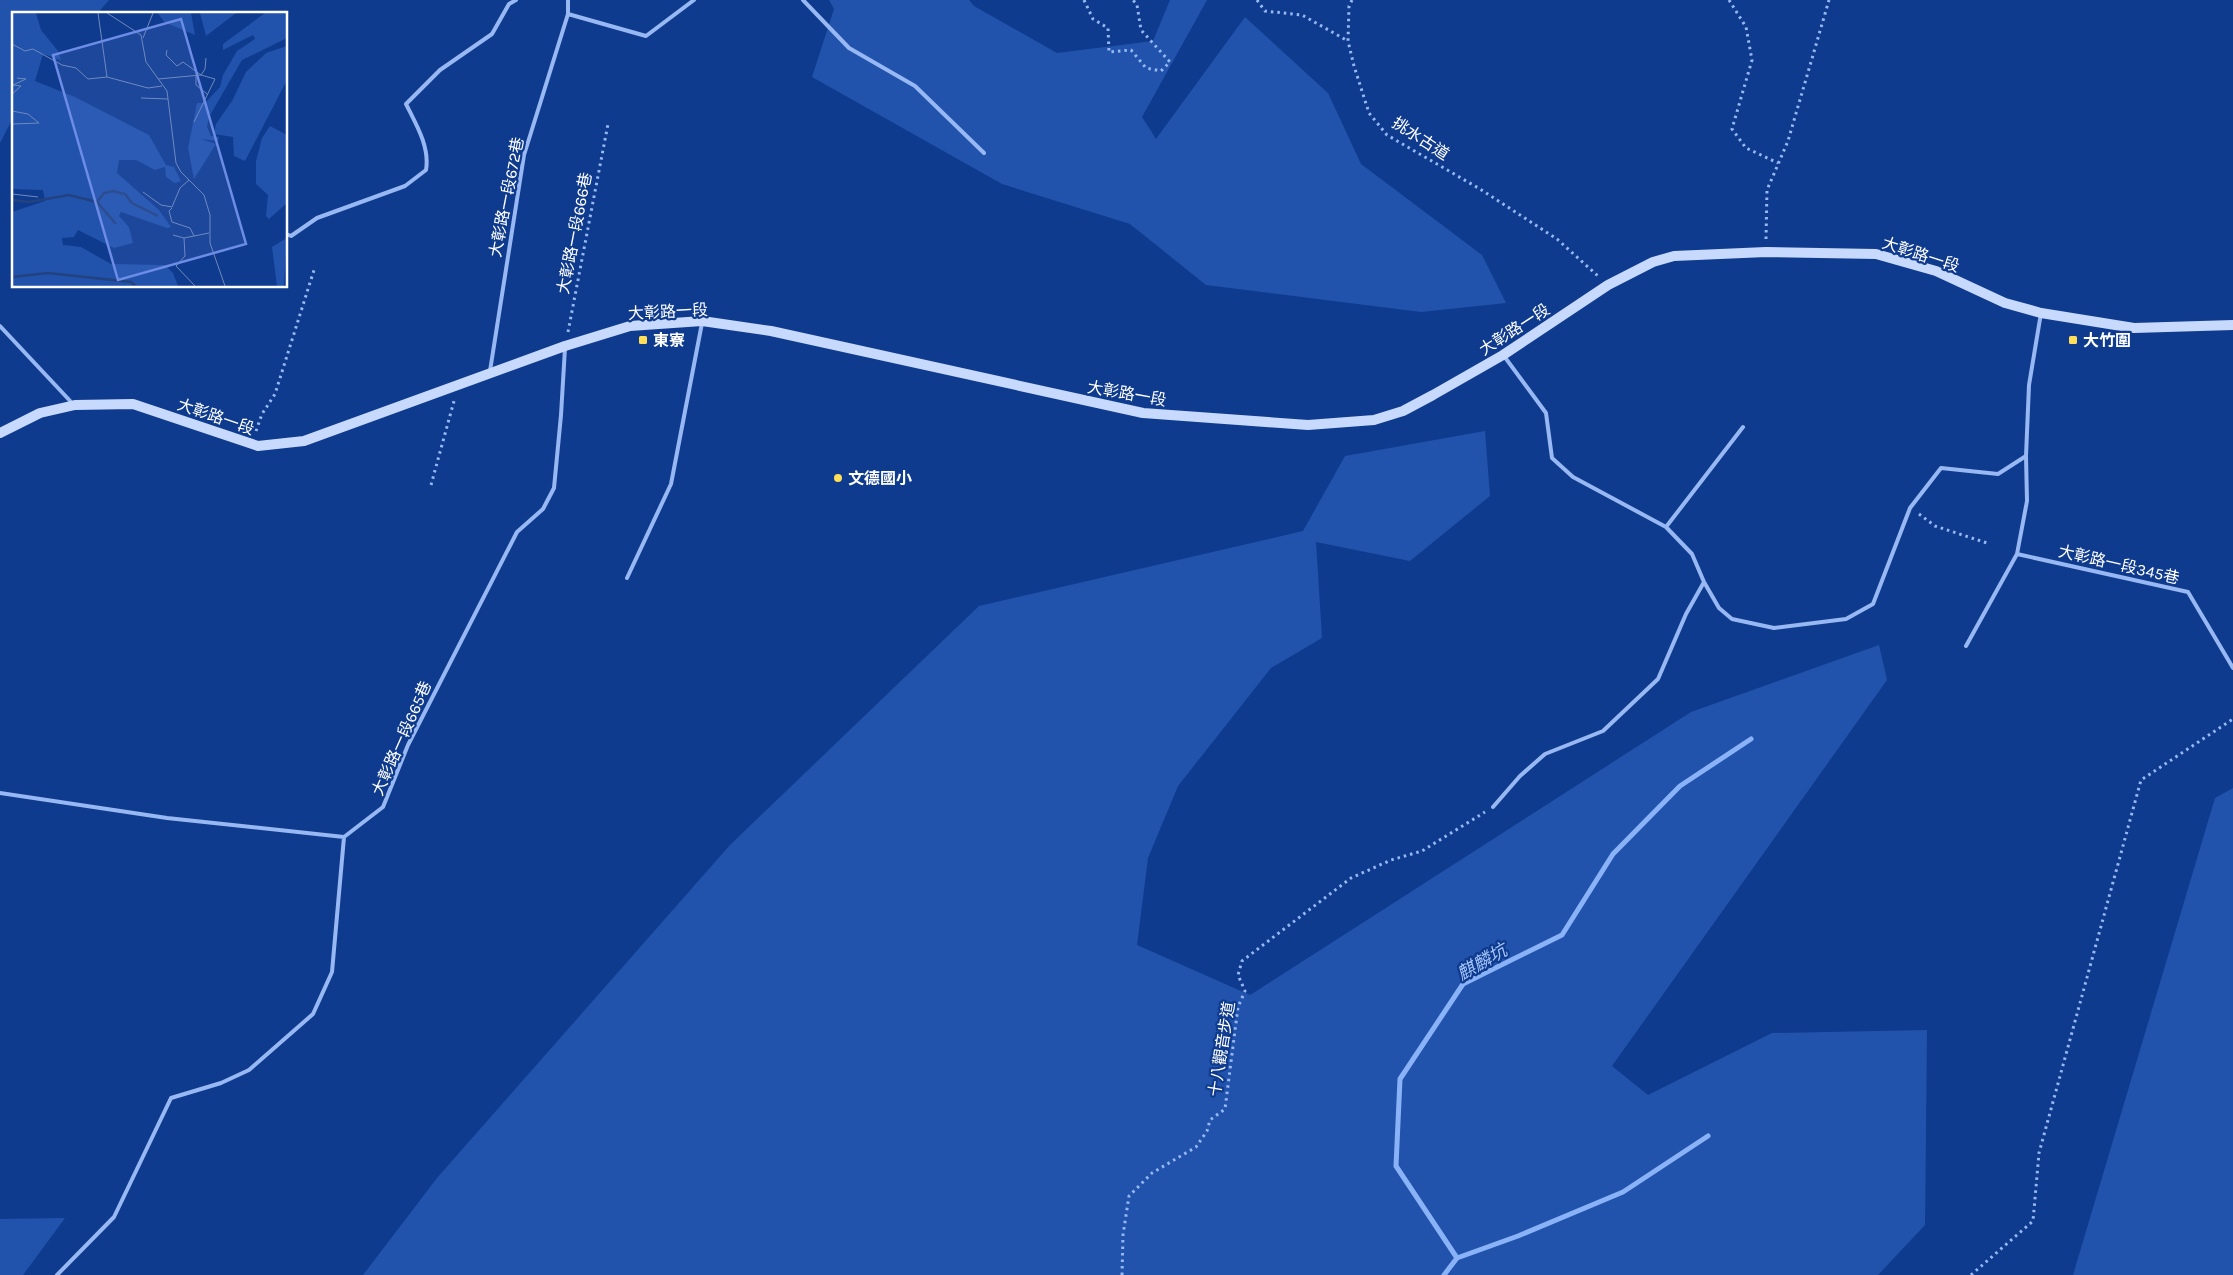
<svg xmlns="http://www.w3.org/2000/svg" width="2233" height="1275" viewBox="0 0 2233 1275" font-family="Karla,'Noto Sans TC',sans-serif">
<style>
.green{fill:#2153ad}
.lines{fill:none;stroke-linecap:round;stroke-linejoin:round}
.stream{stroke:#89b2f7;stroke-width:5}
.path{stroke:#97b8f3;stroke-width:3;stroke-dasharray:2.5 4;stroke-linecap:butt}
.service{stroke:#97b8f3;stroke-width:4}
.secondary{stroke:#c7d9fd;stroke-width:10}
.poi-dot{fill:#ffde59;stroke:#0f3b8e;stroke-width:2}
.labels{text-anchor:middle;stroke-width:4.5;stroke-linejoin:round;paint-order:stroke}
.street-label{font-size:16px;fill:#fff;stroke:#0f3b8e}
.poi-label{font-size:16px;font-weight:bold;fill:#fff;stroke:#0f3b8e;text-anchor:start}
.water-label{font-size:18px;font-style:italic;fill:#a3c3fa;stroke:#0f3b8e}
.inset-river{fill:none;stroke:#224280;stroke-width:2.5}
.inset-road{fill:none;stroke:#6f89bb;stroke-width:1}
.view{fill:#6c8ce6;fill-opacity:0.15;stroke:#6c8ce6;stroke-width:2.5}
.inset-edge{fill:none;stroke:#fff;stroke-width:2.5}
</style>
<rect width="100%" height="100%" fill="#0f3b8e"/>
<path class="green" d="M 0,0 L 109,0 L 97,14 L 14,14 L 14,116 L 0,143 Z
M 829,0 L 969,0 L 974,6 L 1057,53 L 1153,41 L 1170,0 L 1207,0 L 1142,117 L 1156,139 L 1245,17 L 1328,93 L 1361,164 L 1482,255 L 1506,303 L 1421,312 L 1206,285 L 1130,224 L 1002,184 L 812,77 L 834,9 Z
M 1485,431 L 1490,496 L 1410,561 L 1316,542 L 1322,638 L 1271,668 L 1178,786 L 1148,858 L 1137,945 L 1250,995 L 1691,712 L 1879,645 L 1887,680 L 1612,1066 L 1648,1095 L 1772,1033 L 1927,1030 L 1925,1225 L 1878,1275 L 363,1275 L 437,1178 L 730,845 L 979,606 L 1303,531 L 1345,456 Z
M 2233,788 L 2233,1275 L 2073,1275 L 2215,798 Z
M 65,1218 L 23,1275 L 0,1275 L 0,1219 Z"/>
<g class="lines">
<path class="stream" d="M 1457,1258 L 1518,1236 L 1623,1192 L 1708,1136
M 1444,1275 L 1457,1258 L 1396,1166 L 1400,1079 L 1463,984 L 1562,935 L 1613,854 L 1680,786 L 1751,739"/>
<path class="path" d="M 1084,0 L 1093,19 L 1108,28 L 1109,52 L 1131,50 L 1146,68 L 1161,71 L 1170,62 L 1141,30 L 1137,5 L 1133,0
M 1257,0 L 1265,11 L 1302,15 L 1348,41
M 1352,0 L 1349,6 L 1348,41 L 1354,66 L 1369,113 L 1387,135 L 1480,189 L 1557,239 L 1598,276
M 1729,0 L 1746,27 L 1752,60 L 1732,129 L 1746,148 L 1778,163
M 1766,239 L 1767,190 L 1788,141 L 1829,0
M 568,332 L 608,124
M 256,431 L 262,414 L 275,394 L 314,270
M 431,485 L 454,401
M 1919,514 L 1935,526 L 1987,543
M 1122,1275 L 1123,1235 L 1129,1196 L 1152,1173 L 1196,1147 L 1207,1131 L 1210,1120 L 1225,1109 L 1238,1007 L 1245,991 L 1238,975 L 1242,961 L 1351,878 L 1391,860 L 1422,851 L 1485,812
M 1971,1275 L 2033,1221 L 2039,1153 L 2141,780 L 2233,719"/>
<path class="service" d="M 803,0 L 849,48 L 915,86 L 984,153
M 568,14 L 646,36 L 694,0
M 286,234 L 291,236 L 317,218 L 405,186 L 426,170 C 430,147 416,124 406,104 L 440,70 L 492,34 L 509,4 L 516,0
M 0,326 L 73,404
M 490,371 L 524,155 L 568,14 L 568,0
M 1666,527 L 1743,427
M 2017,554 L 2188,592 L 2233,668
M 627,578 L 671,484 L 702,323
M 1704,582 L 1719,608 L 1732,619 L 1774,628 L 1846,619 L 1873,604 L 1910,508 L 1941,468 L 1998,474 L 2026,456
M 1966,646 L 2017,554 L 2027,501 L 2026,456 L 2029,385 L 2041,313
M 0,793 L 167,818 L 344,837 L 383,807 L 408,745 L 517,532 L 543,509 L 554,488 L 561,415 L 565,348
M 1493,807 L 1520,776 L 1545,754 L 1603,731 L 1658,679 L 1686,614 L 1704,582 L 1692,554 L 1666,527 L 1573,477 L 1552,458 L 1546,413 L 1504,356
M 57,1275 L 114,1217 L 171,1098 L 221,1083 L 249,1070 L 313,1014 L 332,972 L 344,837"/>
<path class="secondary" d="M 0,433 L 40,413 L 75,405 L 133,404 L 258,446 L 304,441 L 565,346 L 630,326 L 702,321 L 771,331 L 1143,413 L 1308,425 L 1374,420 L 1403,411 L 1433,395 L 1503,355 L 1608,285 L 1653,262 L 1674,256 L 1766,252 L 1876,254 L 1936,271 L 2005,303 L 2041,313 L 2134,328 L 2233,325"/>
</g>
<g class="poi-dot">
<rect x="638" y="335" width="10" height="10" rx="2.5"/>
<rect x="2068" y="335" width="10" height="10" rx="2.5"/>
<circle cx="838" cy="478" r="5"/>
</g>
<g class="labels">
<g class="street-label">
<text transform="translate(1421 138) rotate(33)" y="6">挑水古道</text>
<text transform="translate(506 197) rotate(-79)" y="6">大彰路一段672巷</text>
<text transform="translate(574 233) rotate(-79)" y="6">大彰路一段666巷</text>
<text transform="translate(1921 254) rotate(18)" y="6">大彰路一段</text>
<text transform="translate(668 311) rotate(-3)" y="6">大彰路一段</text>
<text transform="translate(1514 329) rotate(-33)" y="6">大彰路一段</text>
<text transform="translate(1127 393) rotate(10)" y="6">大彰路一段</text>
<text transform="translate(216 416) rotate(19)" y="6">大彰路一段</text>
<text transform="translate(2119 564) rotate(13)" y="6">大彰路一段345巷</text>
<text transform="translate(401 738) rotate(-66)" y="6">大彰路一段665巷</text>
<text transform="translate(1221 1049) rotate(-81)" y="6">十八觀音步道</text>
</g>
<g class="poi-label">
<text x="653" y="346">東寮</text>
<text x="2083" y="346">大竹圍</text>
<text x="848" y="484">文德國小</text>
</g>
<g class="water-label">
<text transform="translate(1482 962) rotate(-30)" y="6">麒麟坑</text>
</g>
</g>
<g transform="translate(12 12)">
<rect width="275" height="275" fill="#0f3b8e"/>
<path d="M 0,1 L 24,1 L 29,18 L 46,39 L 49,48 L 31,42 L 23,69 L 63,85 L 137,123 L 154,153 L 162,155 L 169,169 L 163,171 L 154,165 L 153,155 L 143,158 L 124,148 L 107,148 L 105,161 L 147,198 L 159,215 L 155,216 L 109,200 L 107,204 L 117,215 L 121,231 L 102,236 L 66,218 L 62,225 L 50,226 L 51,233 L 69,235 L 99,252 L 153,253 L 161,261 L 166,274 L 0,274 L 0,200 L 33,189 L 31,178 L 0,177 ZM 146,1 L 179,1 L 183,23 L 152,10 ZM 188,1 L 224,1 L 194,24 ZM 253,1 L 275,1 L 275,26 L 230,48 L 197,105 L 195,115 L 199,124 L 207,125 L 206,129 L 189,127 L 204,132 L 182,167 L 176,136 L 185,91 L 193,91 L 208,75 L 211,63 L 225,39 L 243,27 L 241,23 L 211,38 L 211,32 ZM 275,34 L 275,68 L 233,149 L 222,144 L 221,125 L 202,122 L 204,112 L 220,89 L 234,60 L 254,41 ZM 258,114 L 275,123 L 275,191 L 257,207 L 254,204 L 256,183 L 244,172 L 244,149 L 250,126 ZM 275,221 L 272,274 L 265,274 L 260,235 L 273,227 Z" fill="#2153ad"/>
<path class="inset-river" d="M 0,188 L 17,190 L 57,183 L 85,190 L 92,181 L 101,179 L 113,182 L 120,191 L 146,204M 85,190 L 104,212M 0,265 L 36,261 L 119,270 L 123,274"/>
<path class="inset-road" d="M 86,1 L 95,65 L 136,76 L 150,74M 95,1 L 129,23 L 134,50 L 155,79 L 164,151 L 169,160 L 192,183 L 198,203 L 198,231 L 213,274M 131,26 L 141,1M 0,32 L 13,39 L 21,37 L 50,53 L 64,56 L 76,67 L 95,65M 155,38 L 154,43 L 165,54 L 171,50 L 189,63 L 193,57 L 194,46M 184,64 L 184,73 L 195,82M 146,67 L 189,63 L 203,67 L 182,110M 0,82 L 9,74 L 1,73 L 14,67 L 5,66M 129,86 L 156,87M 0,99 L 16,102 L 27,111 L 0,112M 131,180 L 149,193 L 160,195 L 168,176 L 177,168M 0,182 L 26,185M 160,196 L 157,199 L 160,210 L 178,216 L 182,224M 161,223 L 172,226 L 197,221M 172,226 L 173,244 L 164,254 L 183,274"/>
<path class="view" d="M 169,7 L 234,232 L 106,268 L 41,43 Z"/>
<rect width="275" height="275" class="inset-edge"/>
</g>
</svg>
